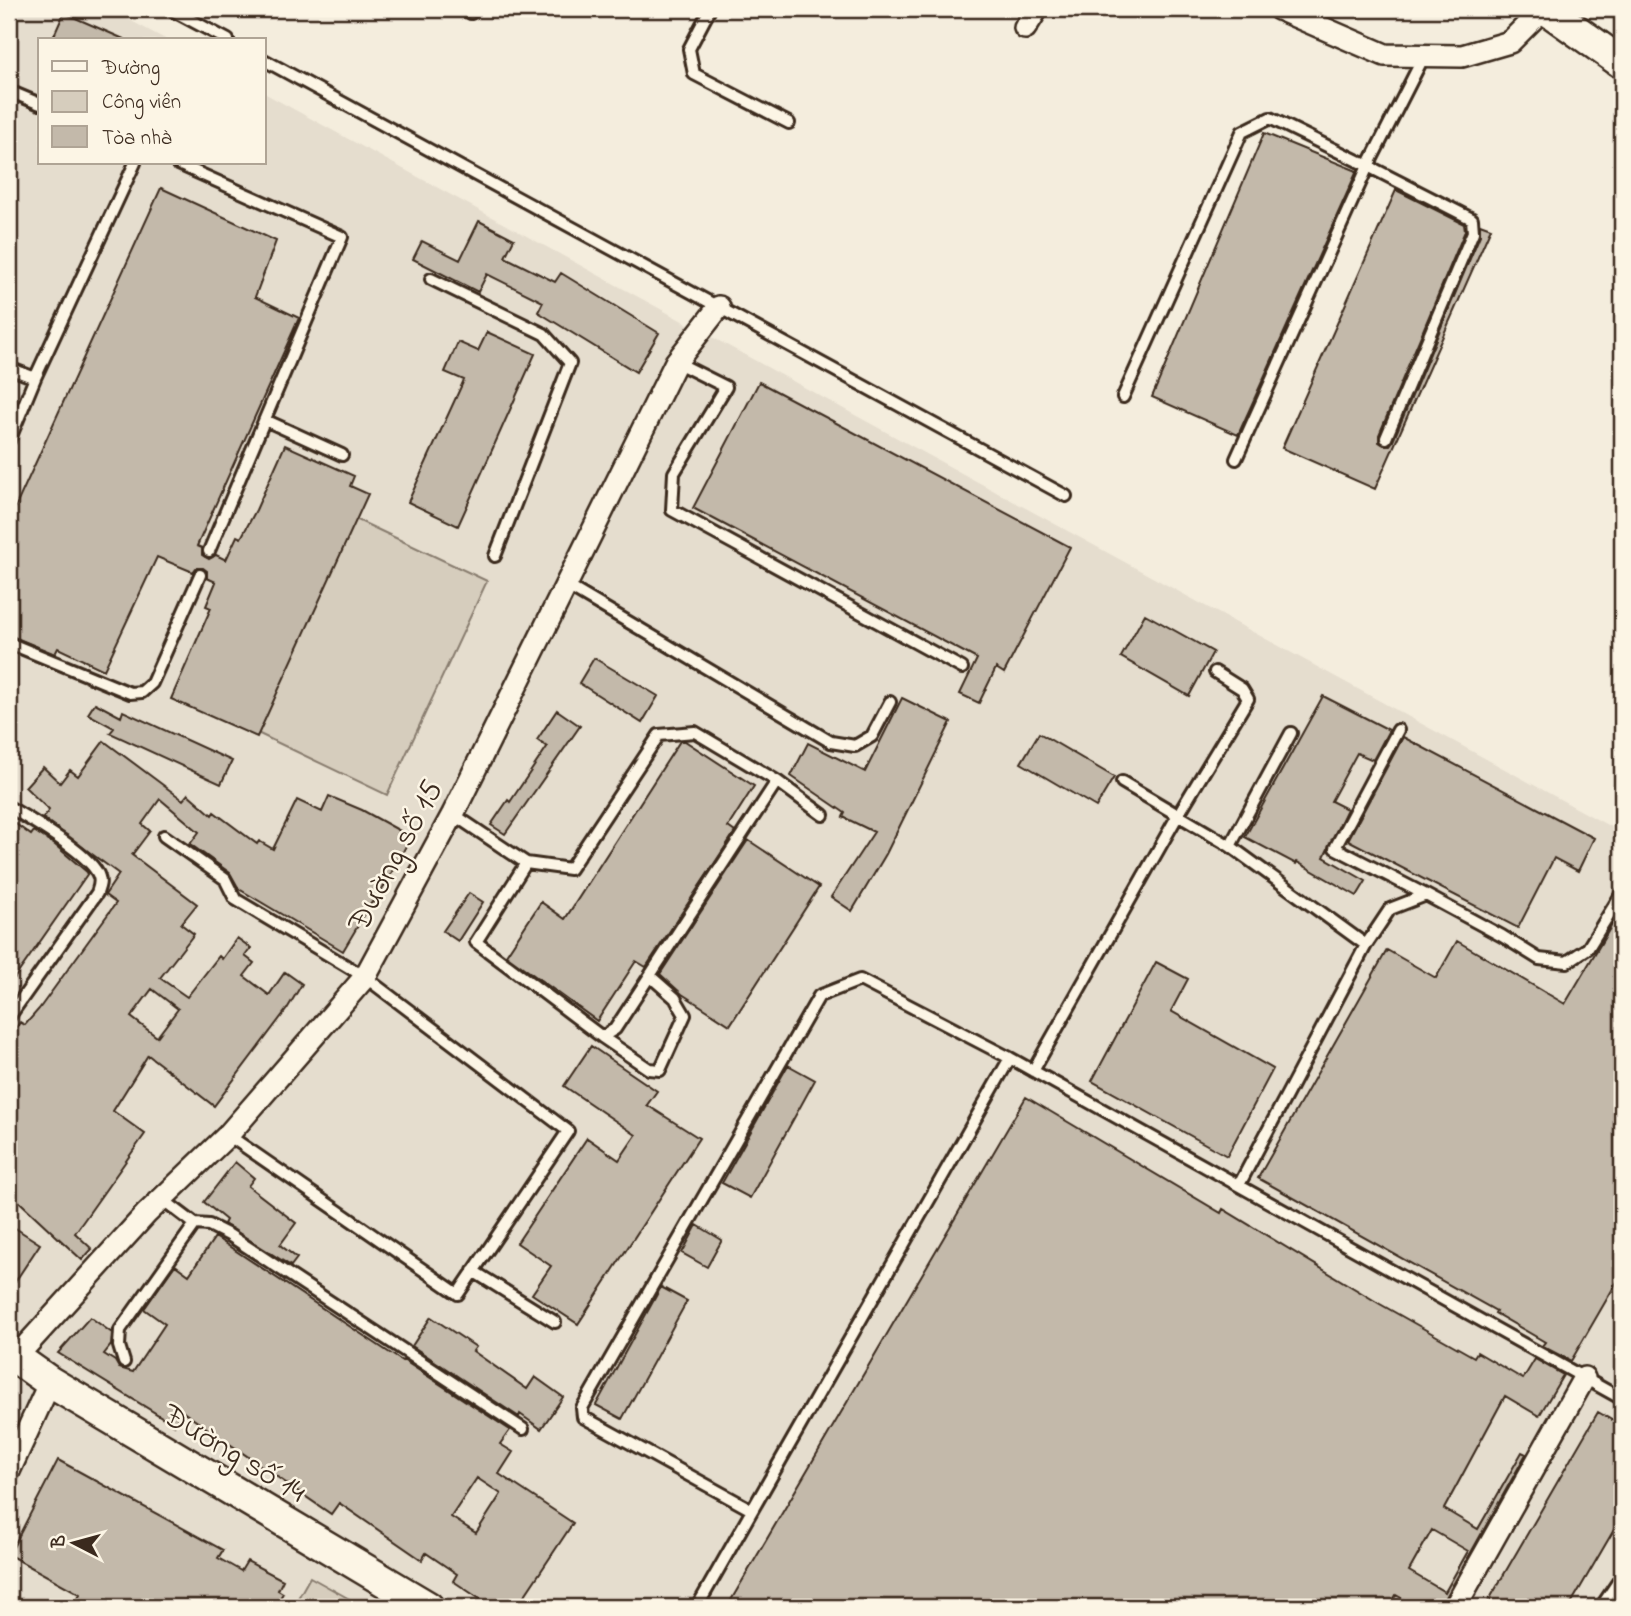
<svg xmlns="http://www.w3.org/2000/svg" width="1631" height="1616" viewBox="0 0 1631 1616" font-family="'Indie Flower',sans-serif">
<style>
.built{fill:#e5ddce}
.green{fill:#d6cdbd;stroke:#887c6e;stroke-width:2}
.building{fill:#c3b9aa;stroke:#3b2a1e;stroke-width:2;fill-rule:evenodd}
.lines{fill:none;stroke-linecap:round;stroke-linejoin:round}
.lane-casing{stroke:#3b2a1e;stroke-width:16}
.street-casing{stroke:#3b2a1e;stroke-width:26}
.secondary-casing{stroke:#3b2a1e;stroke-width:35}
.lane{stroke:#fcf5e5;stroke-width:10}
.street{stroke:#fcf5e5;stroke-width:21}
.secondary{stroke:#fcf5e5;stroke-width:30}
.labels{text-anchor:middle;stroke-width:5;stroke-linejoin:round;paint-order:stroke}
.street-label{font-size:32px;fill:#3b2a1e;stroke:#fcf5e5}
</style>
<rect width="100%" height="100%" fill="#f4eddd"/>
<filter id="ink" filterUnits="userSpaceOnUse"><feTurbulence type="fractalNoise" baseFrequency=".0143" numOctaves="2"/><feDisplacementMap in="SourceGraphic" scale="14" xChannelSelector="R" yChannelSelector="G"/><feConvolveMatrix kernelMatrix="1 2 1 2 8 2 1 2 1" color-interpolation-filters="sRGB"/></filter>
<g filter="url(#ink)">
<path class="built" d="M 9,9 L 109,9 L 167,40 L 40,40 L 40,163 L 264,163 L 264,93 L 1622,833 L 1622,1607 L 9,1607 Z
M 1596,9 L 1622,9 L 1622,27 Z"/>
<path class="green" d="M 347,515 L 487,581 L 387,795 L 247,728 Z
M 310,1577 L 353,1601 L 349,1607 L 293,1607 Z"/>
<path class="building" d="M 64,13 L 126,40 L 52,40 Z
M 1264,133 L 1357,171 L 1238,435 L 1152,397 Z
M 161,188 L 276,241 L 255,297 L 299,318 L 197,546 L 202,548 L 202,555 L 209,559 L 216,555 L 226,560 L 237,536 L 241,538 L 256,510 L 285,445 L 354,476 L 350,486 L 368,494 L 257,737 L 171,699 L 211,608 L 206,606 L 216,582 L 207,578 L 207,571 L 203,568 L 196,568 L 193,572 L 157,557 L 104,670 L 58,648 L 55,654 L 9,635 L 9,521 Z
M 1396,190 L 1464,224 L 1465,231 L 1379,435 L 1379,442 L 1384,445 L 1390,445 L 1393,441 L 1480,235 L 1480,224 L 1491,228 L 1375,489 L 1282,448 Z
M 479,221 L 514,239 L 505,257 L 555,282 L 561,273 L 659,333 L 636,372 L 538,312 L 543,302 L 487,274 L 478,292 L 413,259 L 422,241 L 460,260 Z
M 487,332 L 535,354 L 458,526 L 408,502 L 464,380 L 445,372 L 458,342 L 478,351 Z
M 759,382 L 1070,547 L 1004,673 L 996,668 L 979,703 L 960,694 L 977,659 L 693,508 Z
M 1145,614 L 1213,652 L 1189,696 L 1121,657 Z
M 594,658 L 658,696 L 642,723 L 579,683 Z
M 1323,696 L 1389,730 L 1373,760 L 1357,753 L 1331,801 L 1347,809 L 1324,857 L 1366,881 L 1357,896 L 1297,862 L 1296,864 L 1245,837 Z
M 902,698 L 951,722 L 886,854 L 852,911 L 831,897 L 874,832 L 843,817 L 845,813 L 791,776 L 808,743 L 865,772 Z
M 95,703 L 121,717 L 123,711 L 232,761 L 221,784 L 110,733 L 114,728 L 88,714 Z
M 557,710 L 580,726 L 505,834 L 491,825 L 508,800 L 510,802 L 547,747 L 537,740 Z
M 1039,733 L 1114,777 L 1096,807 L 1021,763 Z
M 1403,737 L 1594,838 L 1578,871 L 1554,858 L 1518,928 L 1348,840 Z
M 104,741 L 183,800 L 188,794 L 212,815 L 214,812 L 257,844 L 259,841 L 273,849 L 297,800 L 322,812 L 329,796 L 362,810 L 411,837 L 375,903 L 372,902 L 343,951 L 239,889 L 230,873 L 190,844 L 199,832 L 160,799 L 142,824 L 150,831 L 132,855 L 197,904 L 181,924 L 194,934 L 160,978 L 187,997 L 219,956 L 222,959 L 237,938 L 251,948 L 245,956 L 254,963 L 244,976 L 269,995 L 285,972 L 302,984 L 287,1009 L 214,1106 L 148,1055 L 113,1111 L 145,1134 L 75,1233 L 92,1249 L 82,1260 L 9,1192 L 9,1038 L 20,1022 L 25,1025 L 39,1009 L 116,903 L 105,895 L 119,874 L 43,818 L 49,810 L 25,787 L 43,767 L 60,783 L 70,770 L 78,776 ZM 152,989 L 178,1009 L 157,1037 L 131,1017 Z
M 680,741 L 685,741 L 754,786 L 728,827 L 735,832 L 646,967 L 636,961 L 597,1021 L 506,955 L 541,902 L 565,919 Z
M 9,819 L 31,835 L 34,831 L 55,845 L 88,873 L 9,986 Z
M 748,840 L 819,887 L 730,1025 L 682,994 L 660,974 Z
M 469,893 L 483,902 L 458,941 L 443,931 Z
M 1622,908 L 1622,1273 L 1571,1361 L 1542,1346 L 1545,1342 L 1495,1313 L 1496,1311 L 1258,1178 L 1387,950 L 1436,978 L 1457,941 L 1565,1004 Z
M 1156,962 L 1188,979 L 1171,1011 L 1273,1069 L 1227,1156 L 1092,1081 Z
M 591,1046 L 657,1091 L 647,1105 L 699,1138 L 578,1324 L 532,1294 L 551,1266 L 517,1243 L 587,1138 L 619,1160 L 636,1135 L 564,1086 Z
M 788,1065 L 815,1080 L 750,1198 L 722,1183 Z
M 1026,1097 L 1221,1213 L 1223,1209 L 1380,1304 L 1474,1357 L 1477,1352 L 1523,1379 L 1535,1359 L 1563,1375 L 1539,1416 L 1505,1396 L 1444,1509 L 1478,1529 L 1522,1452 L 1526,1454 L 1444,1601 L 1442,1607 L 1417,1607 L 1396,1595 L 1389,1607 L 727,1607 ZM 1432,1530 L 1468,1551 L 1445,1592 L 1409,1571 Z
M 235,1162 L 254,1178 L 248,1186 L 296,1223 L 280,1245 L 297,1258 L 291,1266 L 224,1224 L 226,1220 L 204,1202 Z
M 9,1224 L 40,1244 L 9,1291 Z
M 697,1225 L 722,1240 L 707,1267 L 682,1253 Z
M 215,1237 L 402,1361 L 403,1360 L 510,1430 L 500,1444 L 513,1452 L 499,1474 L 573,1523 L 517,1607 L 492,1607 L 453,1581 L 457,1574 L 426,1553 L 422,1560 L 339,1503 L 331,1514 L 183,1412 L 175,1425 L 58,1353 L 90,1317 L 112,1333 L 111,1345 L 104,1354 L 115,1361 L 119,1368 L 133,1372 L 165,1324 L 144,1309 L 175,1265 L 189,1275 ZM 477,1478 L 501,1494 L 476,1533 L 451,1517 Z
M 661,1287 L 687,1301 L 622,1419 L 596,1405 Z
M 431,1317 L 476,1347 L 473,1351 L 527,1389 L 535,1377 L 563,1397 L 541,1429 L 520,1414 L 519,1417 L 412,1346 Z
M 1598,1412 L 1622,1426 L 1622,1516 L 1569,1607 L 1485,1607 Z
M 58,1460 L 223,1550 L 218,1558 L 241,1571 L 247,1561 L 283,1580 L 278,1590 L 283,1593 L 275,1607 L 72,1607 L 80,1594 L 9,1555 Z"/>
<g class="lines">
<defs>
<path id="lane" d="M 170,9 L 228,40
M 710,9 L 689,49 L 694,74 L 789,123
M 471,13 L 474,9
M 264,60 L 1066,496
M 9,91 L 40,104
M 176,163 L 342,237 L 209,551
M 431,279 L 544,334 L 570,363 L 495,556
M 676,362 L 726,387 L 674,473 L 672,510 L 962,668
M 9,368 L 35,378
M 1123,397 L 1242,132 L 1270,118 L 1368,166 L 1236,459
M 265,420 L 342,455
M 1386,438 L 1473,232 L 1472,219 L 1368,166 L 1424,56
M 9,441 L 35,378 L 135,163
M 566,585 L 831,742 L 855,746 L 872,736 L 890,702
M 9,643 L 130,693 L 142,692 L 152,683 L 200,575
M 1398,730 L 1335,848 L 1426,895
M 1122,782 L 1230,846 L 1366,945 L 1239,1185
M 9,807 C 29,819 93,855 99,877 C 101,883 99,887 97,893 L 9,1017
M 453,814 L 526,863 L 570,869 L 659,735 L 695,732 L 777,781 L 823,815
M 164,836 L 225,879 L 235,899 L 365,977 L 568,1131 L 458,1294 L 228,1135
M 1230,846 L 1291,733
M 526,863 L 476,942 L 602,1037 L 615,1029 L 777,781
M 1366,945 L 1390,909 L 1426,895 L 1502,936 L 1539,959 L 1567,962 L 1588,948 L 1622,893
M 602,1037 L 649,1069 L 660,1070 L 685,1015 L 675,998 L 650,976
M 1033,1071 L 1178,815 L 1248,699 L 1242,689 L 1215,672
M 162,1199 L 195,1224 L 209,1225 L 229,1235 L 523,1429
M 473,1271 L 555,1322
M 124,1362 L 119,1346 L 120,1330 L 195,1224
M 752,1510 L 583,1417 L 582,1408 L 819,996 L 860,980 L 1010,1058 L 1622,1399
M 697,1607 L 1010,1058
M 1601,1607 L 1622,1576"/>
<path id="street" d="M 1279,9 L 1385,55 L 1462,56 L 1510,42 L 1543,9
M 1025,28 L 1037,9
M 15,1358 L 146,1214 L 228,1135 L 365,977 L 453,814 L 676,362 L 719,307
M 9,1471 L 50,1382
M 1455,1607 L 1584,1378"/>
<path id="secondary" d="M 1546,9 L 1622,63
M 9,1353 L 50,1382 L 428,1607"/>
</defs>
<use href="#lane" class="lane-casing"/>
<use href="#street" class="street-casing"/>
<use href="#secondary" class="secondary-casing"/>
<use href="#lane" class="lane"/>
<use href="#street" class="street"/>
<use href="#secondary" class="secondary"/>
</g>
</g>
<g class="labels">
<g class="street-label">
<text transform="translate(394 855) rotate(-62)" y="11">Đường số 15</text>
<text transform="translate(235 1452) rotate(31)" y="11">Đường số 14</text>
</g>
</g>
<rect width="1631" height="1616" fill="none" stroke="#fcf5e5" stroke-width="35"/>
<rect x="18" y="18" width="1596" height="1581" fill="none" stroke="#3b2a1e" stroke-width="2.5" filter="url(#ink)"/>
<rect x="38" y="38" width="228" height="126" fill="#fcf5e5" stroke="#afa495" stroke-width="2"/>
<rect x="52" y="61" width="35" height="10" fill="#fcf5e5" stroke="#afa495" stroke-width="2"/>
<text x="102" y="74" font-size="21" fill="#3b2a1e">Đường</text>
<rect x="52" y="91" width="35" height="21" fill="#d6cdbd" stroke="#afa495" stroke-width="2"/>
<text x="102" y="108" font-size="21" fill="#3b2a1e">Công viên</text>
<rect x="52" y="126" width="35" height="21" fill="#c3b9aa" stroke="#afa495" stroke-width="2"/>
<text x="102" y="144" font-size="21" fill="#3b2a1e">Tòa nhà</text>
<g transform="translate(74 1543) rotate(276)" stroke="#fcf5e5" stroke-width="5" paint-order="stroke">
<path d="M0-5L12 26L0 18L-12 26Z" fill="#3b2a1e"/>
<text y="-10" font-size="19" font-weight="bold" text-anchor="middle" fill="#3b2a1e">B</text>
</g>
</svg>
